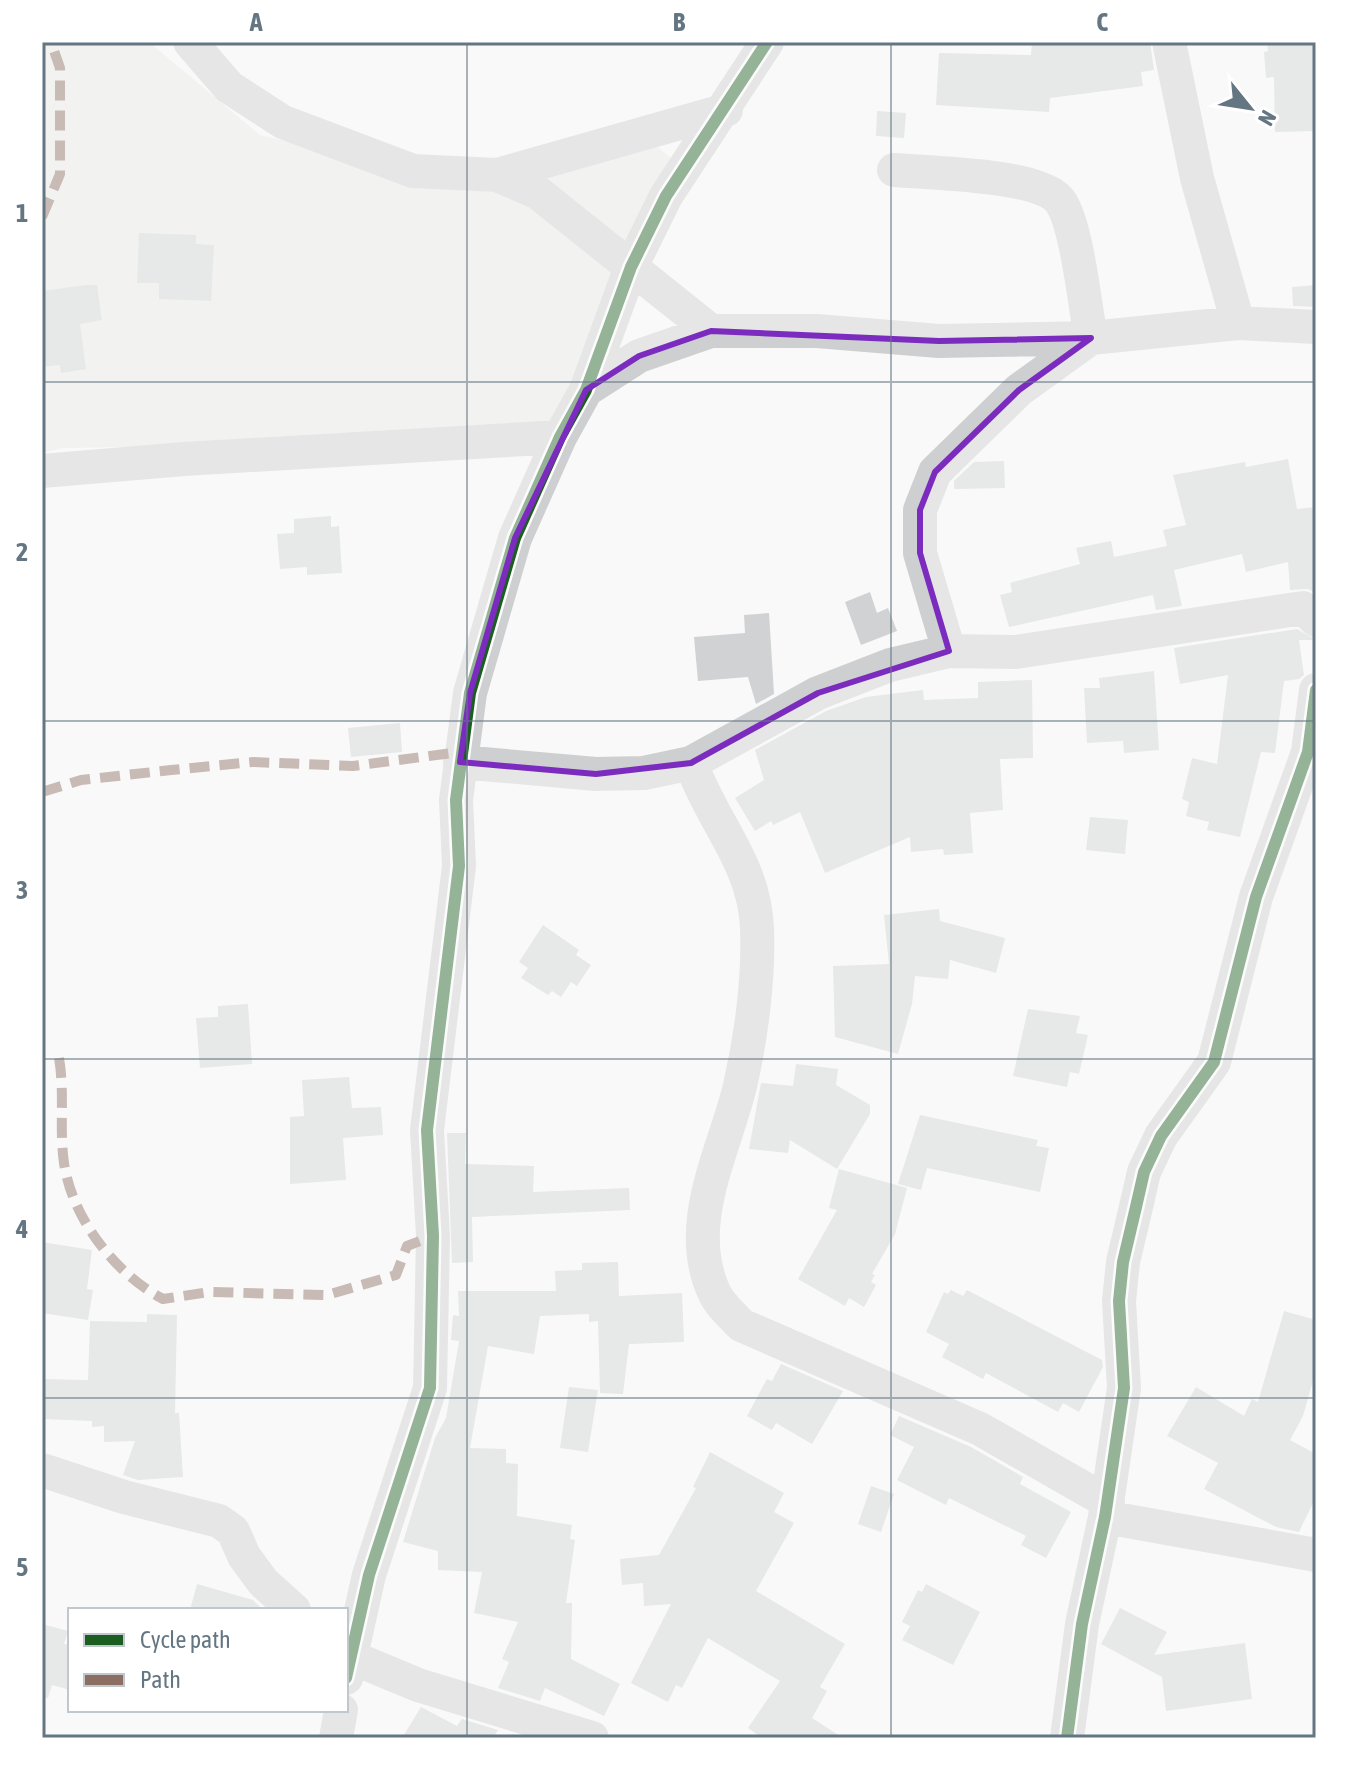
<svg xmlns="http://www.w3.org/2000/svg" width="1358" height="1780" viewBox="0 0 1358 1780" font-family="'Asap Condensed',sans-serif">
<style>
.green{fill:#e8ebe6}
.building{fill:#d0d2d3}
.lines{fill:none;stroke-linecap:round;stroke-linejoin:round}
.street{stroke:#cecfd0;stroke-width:34}
.quiet{stroke:#8d6e63;stroke-width:10;stroke-dasharray:20 10;stroke-linecap:butt}
.cycleway-casing{stroke:#fff;stroke-width:17}
.cycleway{stroke:#1b5e20;stroke-width:12}
.marked{fill:none;stroke:#7b2cbf;stroke-width:6;stroke-linejoin:round}
.grid{fill:none;stroke:#657683;stroke-width:2;stroke-opacity:0.55}
.neatline{fill:none;stroke:#657683;stroke-width:3}
.grid-label{font-size:26px;text-anchor:middle;font-weight:bold;fill:#657683}
</style>
<rect width="100%" height="100%" fill="#f9f9f9"/>
<path class="green" d="M 42,42 L 149,42 L 260,135 L 415,171 L 651,141 L 680,166 L 558,441 L 64,448 L 42,453 Z"/>
<path class="building" d="M 1032,42 L 1150,42 L 1154,70 L 1141,72 L 1143,86 L 1050,98 L 1049,112 L 936,105 L 939,53 L 1031,55 Z
M 1267,42 L 1316,42 L 1316,131 L 1275,132 L 1274,77 L 1266,78 L 1264,52 L 1268,51 Z
M 877,111 L 906,113 L 904,138 L 876,136 Z
M 139,233 L 196,235 L 196,244 L 214,245 L 211,301 L 159,299 L 159,283 L 137,283 Z
M 86,285 L 97,285 L 102,320 L 80,324 L 86,369 L 61,373 L 60,365 L 42,367 L 42,291 Z
M 1316,285 L 1316,307 L 1293,306 L 1292,287 Z
M 1288,459 L 1297,509 L 1316,507 L 1316,593 L 1308,589 L 1290,590 L 1288,562 L 1246,572 L 1242,554 L 1174,570 L 1182,606 L 1156,610 L 1153,595 L 1009,627 L 1000,595 L 1012,592 L 1010,583 L 1080,564 L 1076,548 L 1111,541 L 1114,557 L 1167,546 L 1163,530 L 1186,525 L 1173,475 L 1245,462 L 1246,467 Z
M 1004,461 L 1005,488 L 954,489 L 954,481 L 974,462 Z
M 331,516 L 331,527 L 339,526 L 342,573 L 307,575 L 307,567 L 280,569 L 277,534 L 294,533 L 294,519 Z
M 870,592 L 877,613 L 888,608 L 897,631 L 861,645 L 845,602 Z
M 769,613 L 774,694 L 756,704 L 748,677 L 698,681 L 694,637 L 745,633 L 744,615 Z
M 1297,629 L 1316,640 L 1299,640 L 1304,675 L 1299,679 L 1284,681 L 1275,753 L 1261,752 L 1240,837 L 1207,830 L 1209,822 L 1186,816 L 1189,802 L 1182,799 L 1192,758 L 1217,764 L 1228,675 L 1180,684 L 1174,648 Z
M 1154,671 L 1159,750 L 1124,753 L 1123,741 L 1087,743 L 1084,688 L 1100,688 L 1099,678 Z
M 1032,680 L 1033,758 L 1000,759 L 1003,810 L 970,813 L 973,853 L 944,855 L 943,849 L 911,852 L 910,837 L 825,873 L 800,812 L 773,825 L 771,821 L 755,831 L 735,798 L 764,780 L 755,750 L 826,711 L 866,697 L 923,690 L 924,700 L 978,698 L 978,682 Z
M 400,723 L 402,752 L 351,757 L 348,728 Z
M 1090,817 L 1128,820 L 1125,854 L 1086,850 Z
M 939,909 L 940,921 L 1005,938 L 996,973 L 950,960 L 948,979 L 915,976 L 912,1004 L 898,1054 L 835,1037 L 833,966 L 889,964 L 884,915 Z
M 543,925 L 579,950 L 576,955 L 591,965 L 577,986 L 571,982 L 561,997 L 552,991 L 548,995 L 521,978 L 528,968 L 519,962 Z
M 248,1004 L 252,1064 L 200,1068 L 196,1018 L 218,1017 L 218,1006 Z
M 1028,1009 L 1080,1016 L 1076,1033 L 1088,1035 L 1079,1074 L 1070,1072 L 1067,1087 L 1013,1076 Z
M 796,1064 L 838,1069 L 836,1085 L 870,1105 L 870,1114 L 837,1169 L 790,1140 L 788,1153 L 749,1149 L 761,1083 L 793,1086 Z
M 349,1077 L 352,1108 L 381,1107 L 383,1135 L 343,1138 L 346,1180 L 290,1184 L 290,1117 L 304,1116 L 302,1080 Z
M 920,1115 L 1038,1140 L 1036,1146 L 1049,1148 L 1040,1192 L 927,1168 L 921,1190 L 898,1184 Z
M 447,1133 L 466,1133 L 465,1164 L 534,1166 L 533,1192 L 629,1188 L 630,1210 L 472,1217 L 473,1262 L 452,1263 Z
M 839,1169 L 907,1188 L 895,1234 L 872,1274 L 875,1275 L 871,1282 L 876,1285 L 864,1307 L 849,1298 L 845,1306 L 798,1279 L 837,1210 L 829,1208 Z
M 42,1242 L 92,1250 L 87,1289 L 93,1290 L 88,1320 L 42,1313 Z
M 618,1262 L 619,1296 L 682,1293 L 684,1342 L 629,1344 L 623,1394 L 600,1393 L 598,1321 L 589,1322 L 589,1314 L 540,1316 L 534,1354 L 488,1346 L 470,1448 L 506,1449 L 506,1463 L 518,1464 L 517,1516 L 572,1525 L 570,1539 L 575,1540 L 566,1603 L 572,1603 L 571,1659 L 620,1684 L 604,1716 L 545,1688 L 540,1701 L 498,1688 L 509,1662 L 502,1659 L 518,1622 L 474,1613 L 482,1572 L 438,1570 L 438,1551 L 403,1542 L 435,1438 L 446,1418 L 459,1341 L 451,1340 L 453,1315 L 459,1316 L 458,1291 L 556,1291 L 555,1271 L 582,1270 L 582,1263 Z
M 951,1290 L 963,1296 L 967,1290 L 1102,1360 L 1103,1367 L 1079,1412 L 1063,1403 L 1058,1412 L 986,1373 L 983,1379 L 942,1357 L 949,1344 L 926,1332 L 944,1292 L 948,1294 Z
M 1284,1311 L 1316,1320 L 1316,1370 L 1303,1416 L 1290,1440 L 1316,1454 L 1316,1497 L 1299,1532 L 1276,1527 L 1204,1489 L 1218,1463 L 1167,1436 L 1196,1387 L 1244,1416 L 1252,1399 L 1258,1402 Z
M 147,1314 L 177,1315 L 175,1413 L 179,1413 L 183,1477 L 138,1480 L 123,1475 L 135,1441 L 104,1442 L 104,1426 L 92,1427 L 92,1421 L 42,1419 L 42,1379 L 88,1380 L 90,1321 L 147,1322 Z
M 781,1364 L 843,1391 L 812,1444 L 776,1423 L 772,1430 L 747,1416 L 767,1379 L 772,1381 Z
M 569,1387 L 598,1390 L 588,1452 L 560,1448 Z
M 899,1416 L 971,1447 L 1023,1477 L 1020,1484 L 1071,1512 L 1046,1558 L 1021,1545 L 1026,1536 L 949,1498 L 946,1505 L 897,1480 L 914,1447 L 890,1435 Z
M 710,1452 L 784,1493 L 774,1512 L 794,1523 L 756,1591 L 845,1644 L 820,1687 L 827,1691 L 812,1718 L 843,1738 L 762,1738 L 748,1728 L 780,1681 L 708,1638 L 682,1688 L 676,1685 L 668,1702 L 631,1683 L 671,1604 L 644,1606 L 643,1583 L 622,1585 L 620,1559 L 659,1555 L 696,1488 L 693,1487 Z
M 871,1486 L 894,1494 L 881,1532 L 858,1524 Z
M 197,1584 L 253,1600 L 263,1610 L 190,1610 Z
M 926,1584 L 980,1612 L 953,1665 L 902,1640 L 910,1626 L 902,1622 L 918,1590 L 922,1592 Z
M 1120,1608 L 1167,1632 L 1154,1655 L 1245,1643 L 1252,1699 L 1166,1711 L 1162,1677 L 1101,1644 Z
M 42,1624 L 68,1631 L 64,1644 L 70,1645 L 70,1690 L 52,1685 L 48,1698 L 42,1697 Z
M 421,1707 L 457,1726 L 462,1719 L 498,1730 L 493,1738 L 402,1738 Z"/>
<g class="lines">
<path class="street" d="M 190,42 L 229,87 L 283,122 L 413,171 L 497,175 L 726,110
M 1169,42 L 1197,178 L 1238,323
M 894,170 C 929,173 1040,174 1060,201 C 1077,224 1085,307 1091,338 L 1019,390 L 935,472 L 920,510 L 920,553 L 949,651
M 497,175 L 537,192 L 711,331
M 586,390 L 639,356 L 711,331 L 817,331 L 939,341 L 1091,338 L 1238,323 L 1316,327
M 42,471 L 184,459 L 560,437
M 460,762 L 596,774 L 644,773 L 691,763 L 818,693 L 890,665 L 949,651 L 1016,652 L 1303,608 L 1316,620
M 691,763 C 712,823 755,863 757,929 C 759,979 751,1038 740,1086 C 724,1152 683,1224 714,1292 C 719,1304 732,1315 741,1325 L 980,1429 L 1108,1502
M 42,1470 L 124,1497 L 219,1521 L 233,1531 L 244,1556 L 263,1582 L 294,1610
M 1105,1517 L 1316,1555
M 346,1655 L 418,1685 L 592,1738
M 346,1678 L 369,1575 L 430,1388 L 433,1236 L 427,1130 L 459,866 L 456,800 L 470,693 L 515,538 L 560,437 L 586,390 L 631,267 L 666,196 L 767,42
M 336,1738 L 341,1710
M 1067,1738 L 1082,1624 L 1105,1517 L 1124,1388 L 1119,1301 L 1123,1262 L 1136,1207 L 1144,1172 L 1161,1136 L 1214,1062 L 1256,897 L 1308,752 L 1316,690"/>
<path class="quiet" d="M 42,217 L 60,174 L 60,68 L 51,42
M 42,792 L 81,780 L 171,770 L 253,762 L 353,766 L 460,752
M 59,1058 C 65,1093 59,1128 64,1163 C 72,1218 115,1274 163,1299 L 209,1292 L 327,1295 L 396,1275 L 407,1246 L 433,1236"/>
<defs>
<path id="cycleway" d="M 346,1678 L 369,1575 L 430,1388 L 433,1236 L 427,1130 L 459,866 L 456,800 L 470,693 L 515,538 L 560,437 L 586,390 L 631,267 L 666,196 L 767,42
M 1067,1738 L 1082,1624 L 1105,1517 L 1124,1388 L 1119,1301 L 1123,1262 L 1136,1207 L 1144,1172 L 1161,1136 L 1214,1062 L 1256,897 L 1308,752 L 1316,690"/>
</defs>
<use href="#cycleway" class="cycleway-casing"/>
<use href="#cycleway" class="cycleway"/>
</g>
<path d="M0 0H1358V1780H0ZM 711,331 L 939,341 L 1091,338 L 1019,390 L 935,472 L 920,510 L 920,553 L 949,651 L 818,693 L 691,763 L 596,774 L 460,762 L 470,693 L 515,538 L 586,390 L 639,356 Z" fill="#f9f9f9" fill-opacity=".55" fill-rule="evenodd"/>
<path class="marked" d="M 711,331 L 939,341 L 1091,338 L 1019,390 L 935,472 L 920,510 L 920,553 L 949,651 L 818,693 L 691,763 L 596,774 L 460,762 L 470,693 L 515,538 L 586,390 L 639,356 Z"/>
<path class="grid" d="M 467,42 L 467,1738M 891,42 L 891,1738M 42,382 L 1316,382M 42,721 L 1316,721M 42,1059 L 1316,1059M 42,1398 L 1316,1398"/>
<rect width="1358" height="1780" fill="none" stroke="#ffffff" stroke-width="88"/>
<rect x="68" y="1608" width="280" height="104" fill="#ffffff" stroke="#c1c8cd" stroke-width="2"/>
<rect x="84" y="1634" width="40" height="12" fill="#1b5e20" stroke="#c1c8cd" stroke-width="2"/>
<text x="140" y="1648" font-size="24" fill="#657683">Cycle path</text>
<rect x="84" y="1674" width="40" height="12" fill="#8d6e63" stroke="#c1c8cd" stroke-width="2"/>
<text x="140" y="1688" font-size="24" fill="#657683">Path</text>
<g transform="translate(1250 108) rotate(120)" stroke="#ffffff" stroke-width="6" paint-order="stroke">
<path d="M0-6L14 30L0 20L-14 30Z" fill="#657683"/>
<text y="-12" font-size="22" font-weight="bold" text-anchor="middle" fill="#657683">N</text>
</g>
<rect x="44" y="44" width="1270" height="1692" class="neatline"/>
<g class="grid-label">
<text x="256" y="31">A</text>
<text x="679" y="31">B</text>
<text x="1102" y="31">C</text>
<text x="22" y="222">1</text>
<text x="22" y="561">2</text>
<text x="22" y="899">3</text>
<text x="22" y="1238">4</text>
<text x="22" y="1576">5</text>
</g>
</svg>
